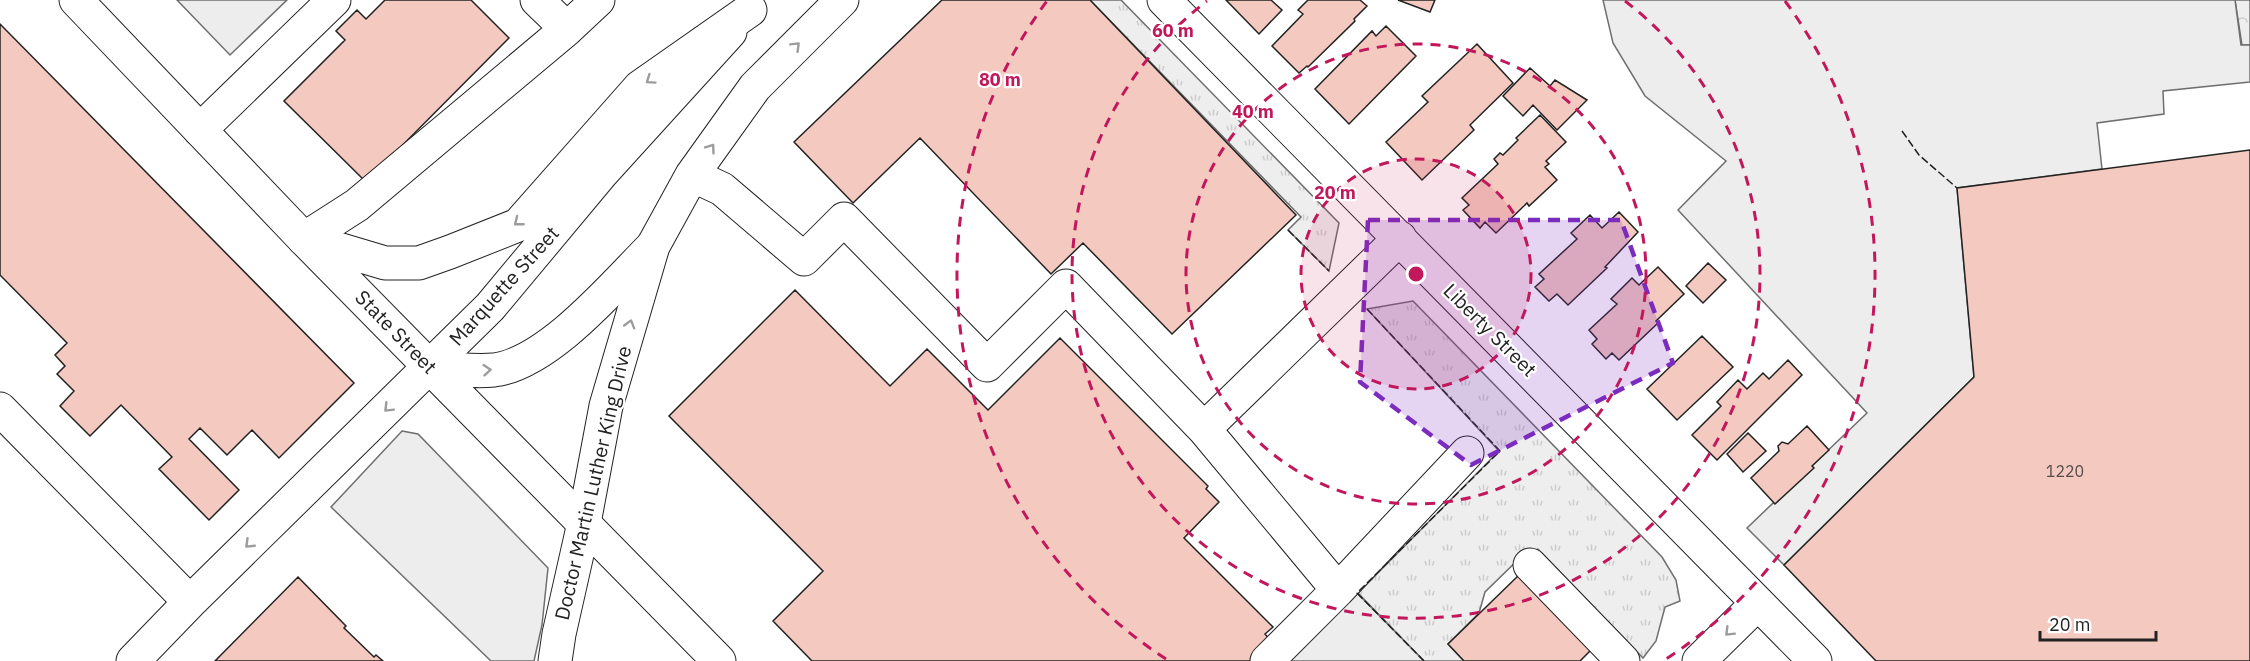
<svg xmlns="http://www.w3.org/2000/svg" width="2250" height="661" viewBox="0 0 2250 661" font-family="'IBM Plex Sans',sans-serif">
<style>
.grass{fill:url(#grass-tufts);stroke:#6f6f6f;stroke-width:1.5}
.park{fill:url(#park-crowns);stroke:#6f6f6f;stroke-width:1.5}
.parking{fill:#ededed;stroke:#6f6f6f;stroke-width:1.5}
.building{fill:#f3c9c0;stroke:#222;stroke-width:1.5}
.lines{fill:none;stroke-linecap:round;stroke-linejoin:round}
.minor-casing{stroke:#222;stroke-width:35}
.major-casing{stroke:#222;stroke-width:35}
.minor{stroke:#fff;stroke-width:33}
.major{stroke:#fff;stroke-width:33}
.fence{stroke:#222;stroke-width:1.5;stroke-dasharray:8 3;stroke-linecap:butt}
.oneway{stroke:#9c9c9c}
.marked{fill:#7b2cbf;fill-opacity:0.2;stroke:#7b2cbf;stroke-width:4.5;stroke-dasharray:12 8;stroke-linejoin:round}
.ring{fill:none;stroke:#c2185b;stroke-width:3;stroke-dasharray:10 8}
.labels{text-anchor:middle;stroke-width:4.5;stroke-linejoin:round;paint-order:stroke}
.number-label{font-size:16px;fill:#564c4a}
.street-label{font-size:20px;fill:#222;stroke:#fff}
.centre{fill:#c2185b;stroke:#fff;stroke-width:3}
.ring-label{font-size:18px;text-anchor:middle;font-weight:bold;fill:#c2185b;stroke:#fff;stroke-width:4.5;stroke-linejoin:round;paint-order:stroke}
</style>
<defs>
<pattern id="grass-tufts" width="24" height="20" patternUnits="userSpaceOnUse" patternTransform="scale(1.5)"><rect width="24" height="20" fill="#eee"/><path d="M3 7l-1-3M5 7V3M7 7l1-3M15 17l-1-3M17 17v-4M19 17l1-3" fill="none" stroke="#ccc"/></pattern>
<pattern id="park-crowns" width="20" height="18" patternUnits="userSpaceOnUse" patternTransform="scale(1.5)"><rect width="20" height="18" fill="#eee"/><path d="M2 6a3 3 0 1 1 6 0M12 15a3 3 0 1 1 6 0" fill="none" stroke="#ccc"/></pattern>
</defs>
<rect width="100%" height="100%" fill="#fff"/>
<path class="grass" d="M 1090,0 L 1121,0 L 1339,223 L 1329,271 L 1288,230 L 1301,217 Z
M 1413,301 L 1662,557 L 1676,580 L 1680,601 L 1665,607 L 1656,641 L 1643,658 L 1538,549 L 1524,554 L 1485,592 L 1479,613 L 1448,644 L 1464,661 L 1424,661 L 1358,593 L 1499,451 L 1367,309 Z"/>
<path class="park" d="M 2235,0 L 2250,0 L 2250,45 L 2242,45 Z"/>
<path class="parking" d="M 177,0 L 287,0 L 230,55 Z
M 1603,0 L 2235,0 L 2241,45 L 2250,45 L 2250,82 L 2163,91 L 2164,114 L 2097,123 L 2102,169 L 1957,188 L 1974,377 L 1784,565 L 1747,528 L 1867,413 L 1678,210 L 1726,161 L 1645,96 L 1613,43 Z
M 402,431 L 418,434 L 548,568 L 542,625 L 534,661 L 491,661 L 331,507 Z
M 1357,593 L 1424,661 L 1289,661 Z"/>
<path class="building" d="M 385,0 L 471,0 L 509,38 L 366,182 L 284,101 L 345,40 L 336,31 L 357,10 L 366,19 Z
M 942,0 L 1090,0 L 1296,215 L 1172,334 L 1083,243 L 1051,274 L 920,138 L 853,203 L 794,142 Z
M 1226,0 L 1271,0 L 1282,10 L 1259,34 Z
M 1308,0 L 1360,0 L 1367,6 L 1354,19 L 1355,21 L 1308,67 L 1307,66 L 1299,73 L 1272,46 L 1303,14 L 1298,10 Z
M 1398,0 L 1435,0 L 1430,12 Z
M 0,24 L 354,383 L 279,458 L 252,430 L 227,455 L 200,428 L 189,439 L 239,490 L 209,520 L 159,469 L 172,457 L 121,405 L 90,436 L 60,406 L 74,391 L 57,374 L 65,366 L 55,355 L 67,343 L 0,275 Z
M 1386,26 L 1416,56 L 1349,124 L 1315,89 L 1372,31 L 1376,36 Z
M 1477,44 L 1513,83 L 1470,125 L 1474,130 L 1422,180 L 1386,142 L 1428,102 L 1422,96 Z
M 1530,68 L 1550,86 L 1555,80 L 1587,100 L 1557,130 L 1533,105 L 1523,116 L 1503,96 Z
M 1540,115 L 1566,142 L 1546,161 L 1549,164 L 1545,167 L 1557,180 L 1529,206 L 1527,203 L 1496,233 L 1485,222 L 1480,228 L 1463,210 L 1469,205 L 1462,198 L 1498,164 L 1494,159 L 1500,153 L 1503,155 L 1518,140 L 1516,138 Z
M 2250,150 L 2250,661 L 1876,661 L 1784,565 L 1974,377 L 1957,188 Z
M 1619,212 L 1638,232 L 1605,267 L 1607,268 L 1568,305 L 1557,294 L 1549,301 L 1535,287 L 1544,279 L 1539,274 L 1577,239 L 1571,233 L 1590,215 L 1602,228 Z
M 1708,263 L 1726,280 L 1703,303 L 1686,286 Z
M 1658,267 L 1684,294 L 1656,321 L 1658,323 L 1619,360 L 1612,353 L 1606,359 L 1592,344 L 1597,339 L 1589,330 L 1617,304 L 1611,299 L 1632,278 L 1639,285 Z
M 795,290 L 890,386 L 927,349 L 988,410 L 1060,338 L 1208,486 L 1206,489 L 1219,502 L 1184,538 L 1273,627 L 1265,634 L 1275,645 L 1259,661 L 812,661 L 773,621 L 823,571 L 669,416 Z
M 1702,336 L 1733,367 L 1677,420 L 1647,389 Z
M 1788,360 L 1802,375 L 1717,460 L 1692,435 L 1721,406 L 1717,402 L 1738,380 L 1747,389 L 1763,373 L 1769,379 Z
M 1807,426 L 1829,450 L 1812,466 L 1814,468 L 1775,504 L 1751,478 L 1779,451 L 1778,446 L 1782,442 L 1788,444 Z
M 1748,433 L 1766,451 L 1743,472 L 1727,454 Z
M 1521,573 L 1593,648 L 1580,661 L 1464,661 L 1448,644 Z
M 298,577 L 346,626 L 344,628 L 374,657 L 376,655 L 383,661 L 215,661 Z"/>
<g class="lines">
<defs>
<path id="minor" d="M 537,0 L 567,29
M 1164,0 L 1815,661
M 200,130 L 334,0
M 692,175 L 722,189 L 804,259 L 844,219 L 987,365 L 1066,286 L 1204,429 L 1338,590
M 304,239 L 357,205 L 567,29 L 598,0
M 0,409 L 190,602
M 1204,429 L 1400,238
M 1530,565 L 1623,661
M 133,661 L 190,602 L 490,307 L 601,174 L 730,32
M 555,661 L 559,634 L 584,523 L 606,406 L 653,246 L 692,175 L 755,87 L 842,0
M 1267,661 L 1338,590 L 1467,453
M 1699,661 L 1758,603"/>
<path id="major" d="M 76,0 L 304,239 L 719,661
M 308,240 L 385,263 L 419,263 L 450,252 L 518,225 L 640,87 L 750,10
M 429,366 C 450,369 472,372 494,370 C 549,363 614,285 653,246"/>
</defs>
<use href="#minor" class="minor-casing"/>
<use href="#major" class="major-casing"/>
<use href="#minor" class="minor"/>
<use href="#major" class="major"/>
<path class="fence" d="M 1902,131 L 1919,155 L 1957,188
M 1288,230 L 1329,271
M 1367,309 L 1500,451 L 1357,593 L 1424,661"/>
</g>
<defs><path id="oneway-chevron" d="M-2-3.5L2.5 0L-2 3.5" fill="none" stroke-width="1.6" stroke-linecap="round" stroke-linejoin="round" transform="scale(1.5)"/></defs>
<g class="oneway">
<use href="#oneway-chevron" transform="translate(796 46) rotate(-45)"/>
<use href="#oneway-chevron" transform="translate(650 80) rotate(145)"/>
<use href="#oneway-chevron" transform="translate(711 148) rotate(-54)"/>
<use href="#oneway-chevron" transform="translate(518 222) rotate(142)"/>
<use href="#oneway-chevron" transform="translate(630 324) rotate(-74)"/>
<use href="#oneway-chevron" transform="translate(487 370) rotate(-5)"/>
<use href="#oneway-chevron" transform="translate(388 408) rotate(135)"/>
<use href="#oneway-chevron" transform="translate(249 544) rotate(136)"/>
<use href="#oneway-chevron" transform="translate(1729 632) rotate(135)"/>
</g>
<path class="marked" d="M 1368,220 L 1621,220 L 1673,363 L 1471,465 L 1360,382 Z"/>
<circle cx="1416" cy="274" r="115" fill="#c2185b" fill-opacity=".12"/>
<g class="ring">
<circle cx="1416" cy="274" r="115"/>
<circle cx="1416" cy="274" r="230"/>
<path d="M1625 1A344 344 0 1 1 1207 1"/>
<path d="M1166 659A459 459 0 0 1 1047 1M1785 1A459 459 0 0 1 1666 659"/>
</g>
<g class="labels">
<g class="number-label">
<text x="2065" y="477">1220</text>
</g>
<g class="street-label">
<text transform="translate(504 286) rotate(-48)" y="7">Marquette Street</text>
<text transform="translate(1490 330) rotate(45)" y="7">Liberty Street</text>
<text transform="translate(396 332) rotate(46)" y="7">State Street</text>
<text transform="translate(593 483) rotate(-77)" y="7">Doctor Martin Luther King Drive</text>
</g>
</g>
<circle cx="1416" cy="274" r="9" class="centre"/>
<g class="ring-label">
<text x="1173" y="37">60 m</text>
<text x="1000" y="86">80 m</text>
<text x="1253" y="118">40 m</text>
<text x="1335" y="199">20 m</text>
</g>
<path d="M2040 631v9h116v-9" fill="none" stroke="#222222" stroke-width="3"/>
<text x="2049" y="631" font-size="18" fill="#222222" stroke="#ffffff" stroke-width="4.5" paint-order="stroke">20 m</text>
</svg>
